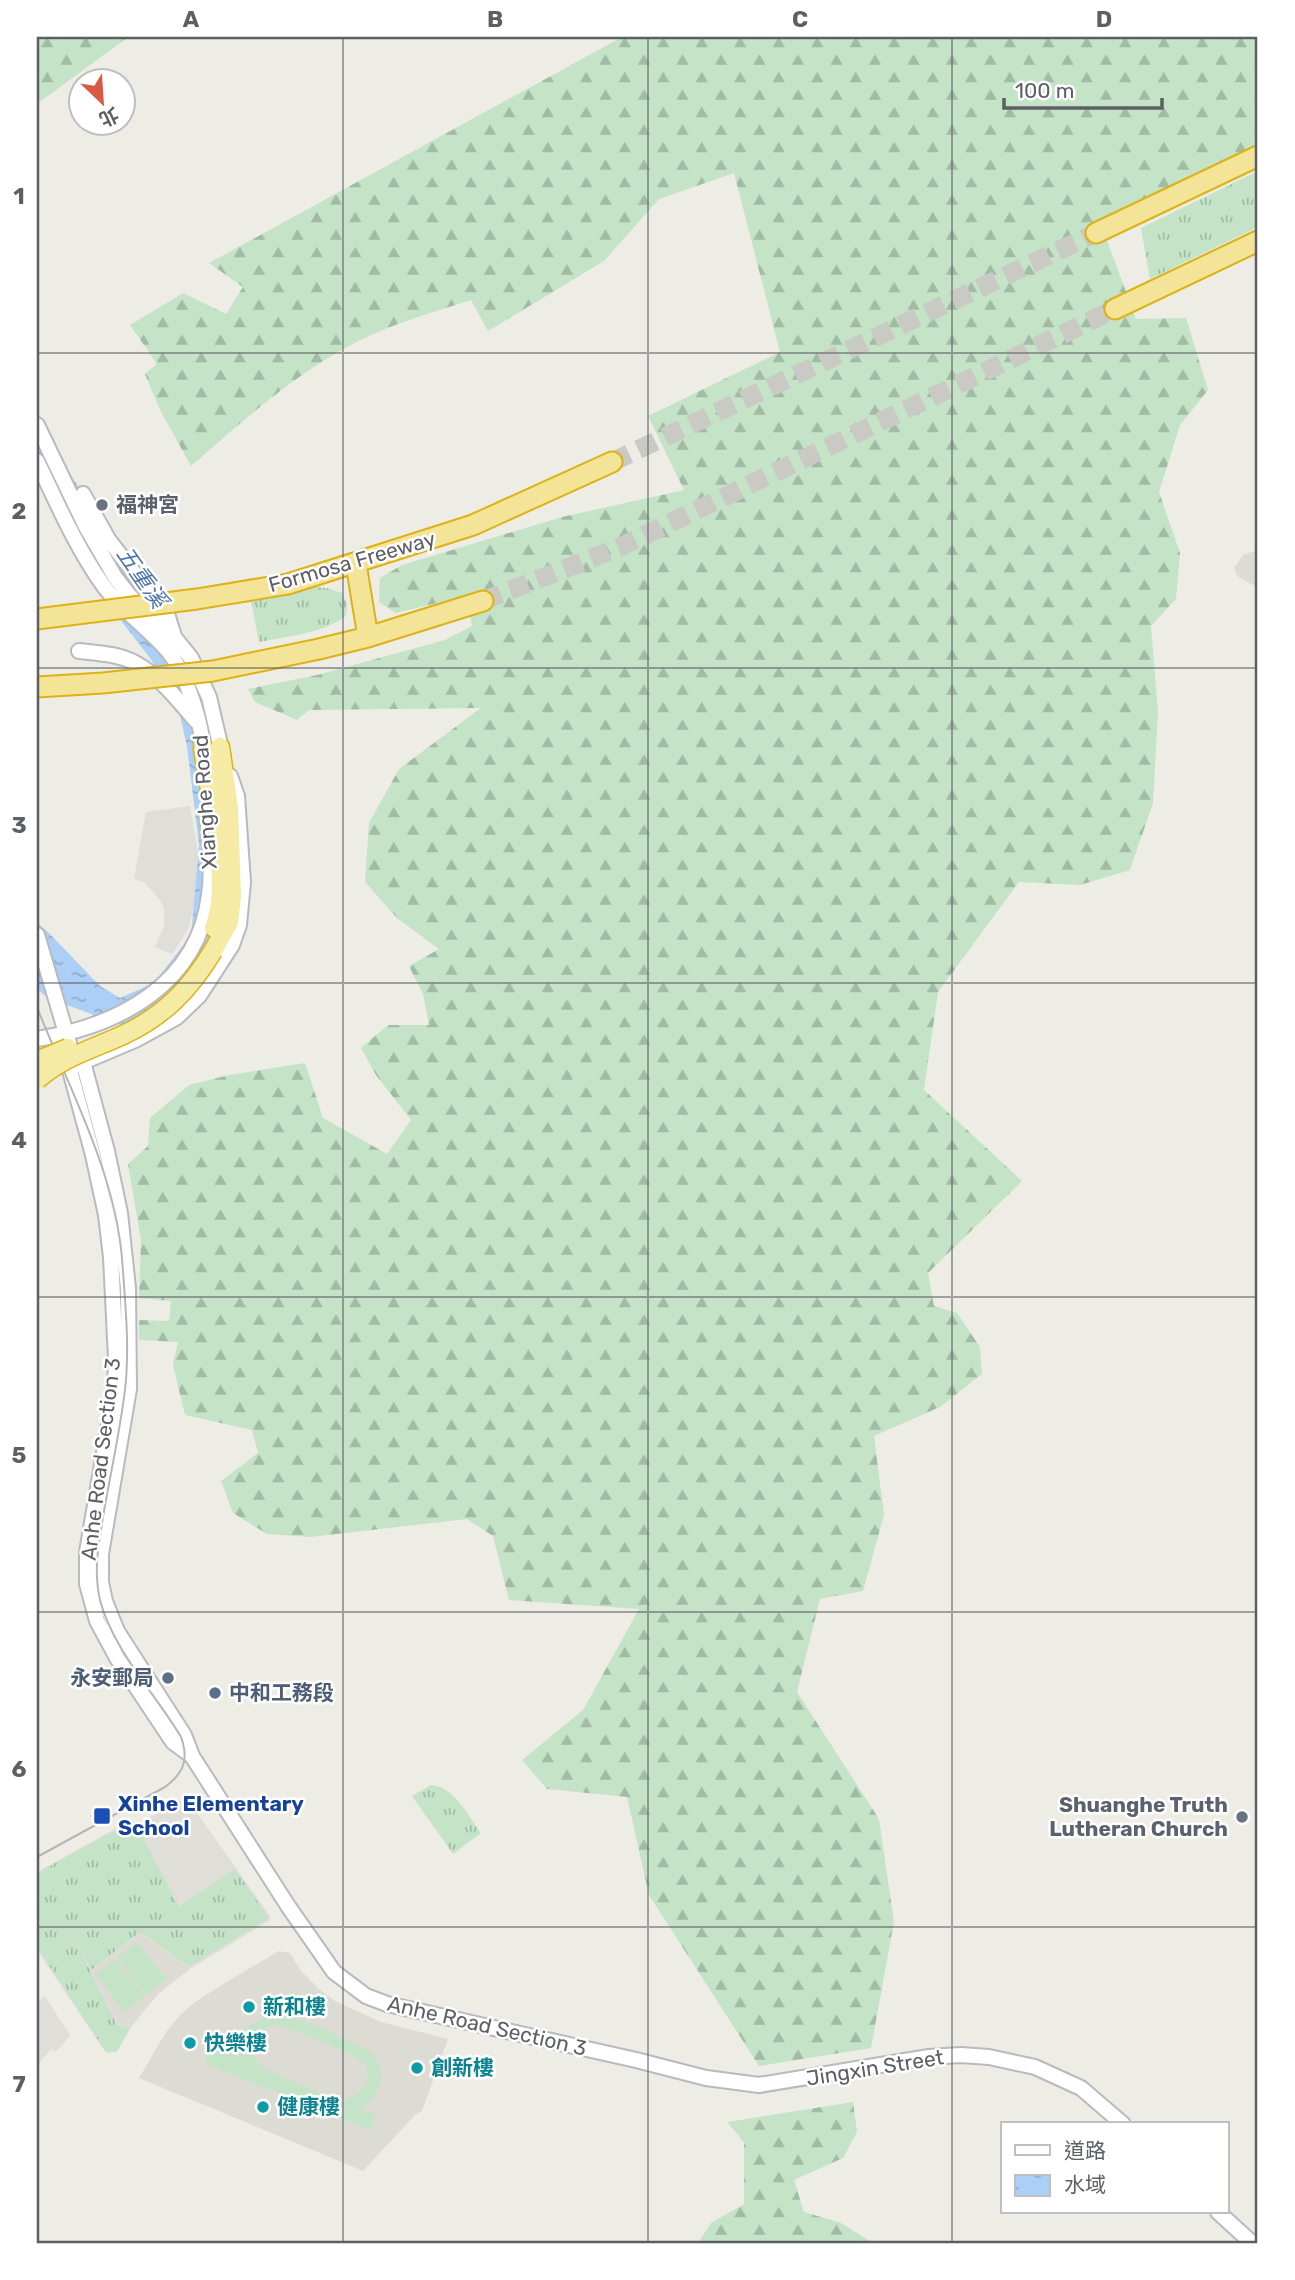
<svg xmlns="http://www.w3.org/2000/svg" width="1295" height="2280" viewBox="0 0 1295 2280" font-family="Rubik,'Noto Sans TC',sans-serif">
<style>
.industrial{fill:#e0ded9}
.education{fill:#dddcd4}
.grass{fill:url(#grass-tufts)}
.forest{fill:url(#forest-firs)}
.pitch{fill:#c4e3c7;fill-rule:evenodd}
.water{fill:url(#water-ripples)}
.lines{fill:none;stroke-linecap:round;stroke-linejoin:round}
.motorway-tunnel{stroke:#cacac5;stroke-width:19;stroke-dasharray:19 10;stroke-linecap:butt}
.secondary-casing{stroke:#b8bac0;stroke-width:18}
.trunk-casing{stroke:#ddb216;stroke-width:21}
.motorway-casing{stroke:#ddb216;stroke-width:23}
.secondary{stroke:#fff;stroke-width:14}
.trunk{stroke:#f5eba4;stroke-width:18}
.motorway{stroke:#f3e497;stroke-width:19}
.tram{stroke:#b5b6b6;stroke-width:2}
.trunk-bridge-casing{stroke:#ddb216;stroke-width:21;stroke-linecap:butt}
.motorway-bridge-casing{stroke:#ddb216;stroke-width:23;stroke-linecap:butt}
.trunk-bridge{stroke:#f5eba4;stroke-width:18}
.motorway-bridge{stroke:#f3e497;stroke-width:19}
.grid{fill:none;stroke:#5d5f64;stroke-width:2;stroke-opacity:0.55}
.worship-dot{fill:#6b7280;stroke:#fff;stroke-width:2.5}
.service-dot{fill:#5c6f8a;stroke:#fff;stroke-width:2.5}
.transit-dot{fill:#1a4fb4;stroke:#fff;stroke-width:2.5}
.culture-dot{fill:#0f9aa8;stroke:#fff;stroke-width:2.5}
.labels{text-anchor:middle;stroke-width:5;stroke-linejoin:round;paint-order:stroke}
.worship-label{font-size:21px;font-weight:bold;fill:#5b616d;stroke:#fff;text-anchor:start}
.street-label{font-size:21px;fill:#5d5f64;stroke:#fff}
.service-label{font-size:21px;font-weight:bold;fill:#4e5e75;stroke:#fff;text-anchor:end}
.transit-label{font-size:21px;font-weight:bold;fill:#164399;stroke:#fff;text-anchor:start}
.culture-label{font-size:21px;font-weight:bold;fill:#0d838f;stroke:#fff;text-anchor:start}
.water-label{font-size:23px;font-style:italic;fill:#4e74b0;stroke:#fff}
.neatline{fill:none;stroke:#5d5f64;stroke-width:2.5}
.grid-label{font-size:23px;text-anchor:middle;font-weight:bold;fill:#5d5f64}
</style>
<defs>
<pattern id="grass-tufts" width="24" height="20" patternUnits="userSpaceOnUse" patternTransform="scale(1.75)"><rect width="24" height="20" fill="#c4e3c7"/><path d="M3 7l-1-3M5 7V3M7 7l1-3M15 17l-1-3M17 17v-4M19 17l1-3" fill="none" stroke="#a2bba5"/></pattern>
<pattern id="forest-firs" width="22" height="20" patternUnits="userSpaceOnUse" patternTransform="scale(1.75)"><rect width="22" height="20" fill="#c4e3c7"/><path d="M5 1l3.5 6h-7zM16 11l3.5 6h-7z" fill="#a2bba5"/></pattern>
<pattern id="water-ripples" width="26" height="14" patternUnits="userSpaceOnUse" patternTransform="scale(1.75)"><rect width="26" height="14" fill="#accff7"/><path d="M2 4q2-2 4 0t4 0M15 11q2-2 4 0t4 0" fill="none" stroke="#8fabcc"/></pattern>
</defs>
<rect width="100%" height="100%" fill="#eeede5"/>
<path class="industrial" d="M 190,806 L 198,853 L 194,905 L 188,930 L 172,954 L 155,947 L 164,926 L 164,909 L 161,901 L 145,883 L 134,878 L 146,812 Z
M 186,1797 L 270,1916 L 270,1920 L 190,1969 L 140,1933 L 91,1971 L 118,2024 L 131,2027 L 117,2052 L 106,2053 L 37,1950 L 37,1872 L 127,1822 L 131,1828 Z
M 45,1996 L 70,2035 L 62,2046 L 55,2052 L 51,2049 L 37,2066 L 37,2002 Z"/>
<path class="education" d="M 1258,550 L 1258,588 L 1237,576 L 1234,568 L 1243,555 Z
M 140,1933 L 190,1969 L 159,1993 L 131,2027 L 118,2024 L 91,1971 Z
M 279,1951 L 290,1953 L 301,1971 L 319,1989 L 335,2001 L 381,2022 L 448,2039 L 422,2111 L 415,2115 L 363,2171 L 139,2078 L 166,2032 L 181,2014 L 198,2000 L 228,1981 Z"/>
<path class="grass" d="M 1258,171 L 1258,227 L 1150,279 L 1141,228 Z
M 307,586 L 327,588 L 342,593 L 347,604 L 346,616 C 321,634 288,636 259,642 L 251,601 Z
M 431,1785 C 454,1786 468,1816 481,1833 L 453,1854 L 412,1796 Z
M 127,1824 L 130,1830 L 137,1826 L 179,1907 L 235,1869 L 269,1918 L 189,1967 L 140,1932 L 91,1970 L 56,1902 L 117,2025 L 130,2028 L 117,2051 L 106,2052 L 37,1947 L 37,1873 Z"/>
<path class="forest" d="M 37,37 L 128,37 L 37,104 Z
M 622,37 L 1258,37 L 1258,144 L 1101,224 L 1136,319 L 1186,318 L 1208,390 L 1180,425 L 1159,492 L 1180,553 L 1176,599 L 1151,626 L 1158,712 L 1153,803 L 1130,870 L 1080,885 L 1019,882 L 938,992 L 924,1090 L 1022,1181 L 928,1273 L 934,1306 L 957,1313 L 980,1347 L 982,1374 L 940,1407 L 874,1436 L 884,1515 L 863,1591 L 820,1599 L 797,1692 L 879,1819 L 894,1922 L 871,2048 L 759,2066 L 649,1895 L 627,1797 L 547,1789 L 522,1760 L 583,1710 L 639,1609 L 509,1600 L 493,1536 L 467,1519 L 310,1537 L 267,1534 L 233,1513 L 221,1481 L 258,1453 L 252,1430 L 185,1415 L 173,1365 L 178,1342 L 139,1340 L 139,1320 L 169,1321 L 171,1301 L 139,1298 L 141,1240 L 128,1164 L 148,1146 L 150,1118 L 189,1085 L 229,1075 L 305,1063 L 323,1118 L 387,1154 L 411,1120 L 376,1075 L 361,1048 L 388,1025 L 429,1025 L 423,994 L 409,966 L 439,949 L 397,918 L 365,882 L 369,823 L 399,769 L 481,708 L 309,710 L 297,720 L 255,702 L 248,689 L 317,675 L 445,640 L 472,626 L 466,596 L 396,613 L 379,602 L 380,578 L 402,565 L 562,517 L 684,490 L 648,416 L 780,352 L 734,173 L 659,199 L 604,261 L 488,331 L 471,300 C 428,314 384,326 345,348 C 288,380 240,423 191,466 L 160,410 L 145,374 L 157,364 L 130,325 L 183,293 L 226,314 L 243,287 L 209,263 Z
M 853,2102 L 857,2132 L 843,2158 L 794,2180 L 804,2212 L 841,2223 L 873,2243 L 698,2243 L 711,2223 L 744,2204 L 744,2142 L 727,2122 Z"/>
<path class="pitch" d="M 137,1942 L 166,1979 L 146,1995 L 117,1957 Z
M 115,1959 L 145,1996 L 125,2012 L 95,1974 Z
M 268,2014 C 298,2012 342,2039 370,2051 C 391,2074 381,2092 361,2109 L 376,2115 L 370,2130 L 204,2063 L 211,2047 L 241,2057 L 238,2047 L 244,2029 ZM 279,2025 C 296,2032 354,2051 364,2064 C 375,2078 360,2099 344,2099 C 325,2098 286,2078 267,2070 C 242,2053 249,2027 279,2025 Z"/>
<path class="water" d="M 37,414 L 58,457 L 78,486 L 111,553 L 191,655 L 210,726 L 235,882 L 225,957 L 129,1028 L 48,998 L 37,989 L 37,923 L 48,932 L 100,986 L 120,998 L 154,983 L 191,935 L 199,845 L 187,746 L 176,698 L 150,658 L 94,586 L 67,540 L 37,478 Z"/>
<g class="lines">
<path class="motorway-tunnel" d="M 612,462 L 1096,233
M 483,601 L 620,547 L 1115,309"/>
<defs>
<path id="secondary" d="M 37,425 L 86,527 L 115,577 L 129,595 L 174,637 L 191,658 L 209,697 L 223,757
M 37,461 C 57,503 76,547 103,585 C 121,610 147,627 167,650 C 186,672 204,727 203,756
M 83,494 L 108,539 L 168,617 L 174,636
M 79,651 C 98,653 120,654 137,664 C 160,677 179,701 196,721
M 37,935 L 71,1050 L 69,1067 L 93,1155 L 106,1215 L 111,1257 L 116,1358 L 115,1388 L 87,1552 L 87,1584 L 97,1621 L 117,1658 L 173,1742 L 192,1756
M 37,1039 C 118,1026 198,985 209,895 C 213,869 209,840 207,814
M 71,1050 L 83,1062 L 107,1151 L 120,1213 L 128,1288 L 129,1389 L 101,1554 L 101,1582 L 105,1601 L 117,1631 L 184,1735 L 192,1756 L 288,1906 L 334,1972 L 366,1996 L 387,2004 L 636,2060 L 706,2078 L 759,2085 L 929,2057 L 961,2055 L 989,2057 L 1035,2067 L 1081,2088 L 1123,2124
M 76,1065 L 135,1040 L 177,1017 L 199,996 L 232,945 L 239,925 L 243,882 L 237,796 L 230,776
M 1218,2212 L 1252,2243"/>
<path id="trunk" d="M 203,748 C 210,797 232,883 214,928
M 213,951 L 229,922 L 232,897 L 229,808 L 220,747"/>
<path id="motorway" d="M 1096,233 L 1258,156
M 1115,309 L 1258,241
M 356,564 L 368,637
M 288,584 L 473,525 L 612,462
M 319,649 L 368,637 L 483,601"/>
</defs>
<use href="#secondary" class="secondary-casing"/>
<use href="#trunk" class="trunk-casing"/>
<use href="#motorway" class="motorway-casing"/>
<use href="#secondary" class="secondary"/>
<use href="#trunk" class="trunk"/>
<use href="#motorway" class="motorway"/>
<path class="tram" d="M 37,1007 C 69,1089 114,1169 122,1258 C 125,1301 130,1347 125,1390 C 120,1431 111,1471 104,1511 C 99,1541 93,1570 100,1600 C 112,1648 156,1695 181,1737 C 189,1759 184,1773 165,1787 L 37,1857"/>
<defs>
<path id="trunk-bridge" d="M 37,1061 L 68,1048
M 37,1080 C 62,1057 93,1049 123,1035 C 164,1016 190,989 213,951"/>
<path id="motorway-bridge" d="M 37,619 L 197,599 L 288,584
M 37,687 L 103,683 L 213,671 L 319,649"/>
</defs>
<use href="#trunk-bridge" class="trunk-bridge-casing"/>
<use href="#motorway-bridge" class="motorway-bridge-casing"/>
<use href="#trunk-bridge" class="trunk-bridge"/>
<use href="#motorway-bridge" class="motorway-bridge"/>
</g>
<path class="grid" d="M 343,37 L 343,2243M 648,37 L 648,2243M 952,37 L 952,2243M 37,353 L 1258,353M 37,668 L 1258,668M 37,983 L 1258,983M 37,1297 L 1258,1297M 37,1612 L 1258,1612M 37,1927 L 1258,1927"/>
<g class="worship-dot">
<circle cx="102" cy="505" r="7"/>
<circle cx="1242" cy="1817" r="7"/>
</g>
<g class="service-dot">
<circle cx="168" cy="1678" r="7"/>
<circle cx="215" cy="1693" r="7"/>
</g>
<rect class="transit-dot" x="93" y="1807" width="18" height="18" rx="3.5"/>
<g class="culture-dot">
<circle cx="249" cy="2007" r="7"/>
<circle cx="190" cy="2043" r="7"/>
<circle cx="417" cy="2068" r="7"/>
<circle cx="263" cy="2107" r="7"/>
</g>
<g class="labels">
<g class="worship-label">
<text x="116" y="512">福神宮</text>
<text x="1228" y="1812" text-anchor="end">Shuanghe Truth<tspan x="1228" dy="24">Lutheran Church</tspan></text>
</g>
<g class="street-label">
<text transform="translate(352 562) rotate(-16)" y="7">Formosa Freeway</text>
<text transform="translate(205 802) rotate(-94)" y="7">Xianghe Road</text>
<text transform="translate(101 1459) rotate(-83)" y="7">Anhe Road Section 3</text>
<text transform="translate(487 2026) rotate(13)" y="7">Anhe Road Section 3</text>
<text transform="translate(875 2068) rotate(-9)" y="7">Jingxin Street</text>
</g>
<g class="service-label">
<text x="154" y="1685">永安郵局</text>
<text x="229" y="1700" text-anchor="start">中和工務段</text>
</g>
<g class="transit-label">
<text x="118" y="1811">Xinhe Elementary<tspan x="118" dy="24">School</tspan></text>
</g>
<g class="culture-label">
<text x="263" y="2014">新和樓</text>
<text x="204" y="2050">快樂樓</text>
<text x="431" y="2075">創新樓</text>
<text x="277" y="2114">健康樓</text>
</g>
<g class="water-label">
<text transform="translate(142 577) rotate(55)" y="8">五重溪</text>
</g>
</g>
<rect width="1295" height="2280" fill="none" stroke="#ffffff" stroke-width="77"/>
<rect x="1001" y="2122" width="228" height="91" fill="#ffffff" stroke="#bebfc1" stroke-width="2"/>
<rect x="1015" y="2145" width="35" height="10" fill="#ffffff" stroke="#bebfc1" stroke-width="2"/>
<text x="1064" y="2158" font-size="21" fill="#5d5f64">道路</text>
<rect x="1015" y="2175" width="35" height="21" fill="url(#water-ripples)" stroke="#bebfc1" stroke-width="2"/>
<text x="1064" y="2192" font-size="21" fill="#5d5f64">水域</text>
<g transform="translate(102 102) rotate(155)"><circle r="33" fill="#ffffff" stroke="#bebfc1" stroke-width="2"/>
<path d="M0-5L12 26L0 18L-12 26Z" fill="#d85b41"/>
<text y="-10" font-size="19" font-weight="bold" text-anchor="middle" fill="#5d5f64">北</text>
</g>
<path d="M1004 98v10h158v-10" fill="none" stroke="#5d5f64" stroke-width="3.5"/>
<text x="1015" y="98" font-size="21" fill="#5d5f64" stroke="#ffffff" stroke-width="5" paint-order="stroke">100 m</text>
<rect x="38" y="38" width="1218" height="2204" class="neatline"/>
<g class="grid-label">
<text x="191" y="27">A</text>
<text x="495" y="27">B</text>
<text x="800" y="27">C</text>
<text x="1104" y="27">D</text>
<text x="19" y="204">1</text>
<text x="19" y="519">2</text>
<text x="19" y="833">3</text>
<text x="19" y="1148">4</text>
<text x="19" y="1463">5</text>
<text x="19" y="1777">6</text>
<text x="19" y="2092">7</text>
</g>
</svg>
